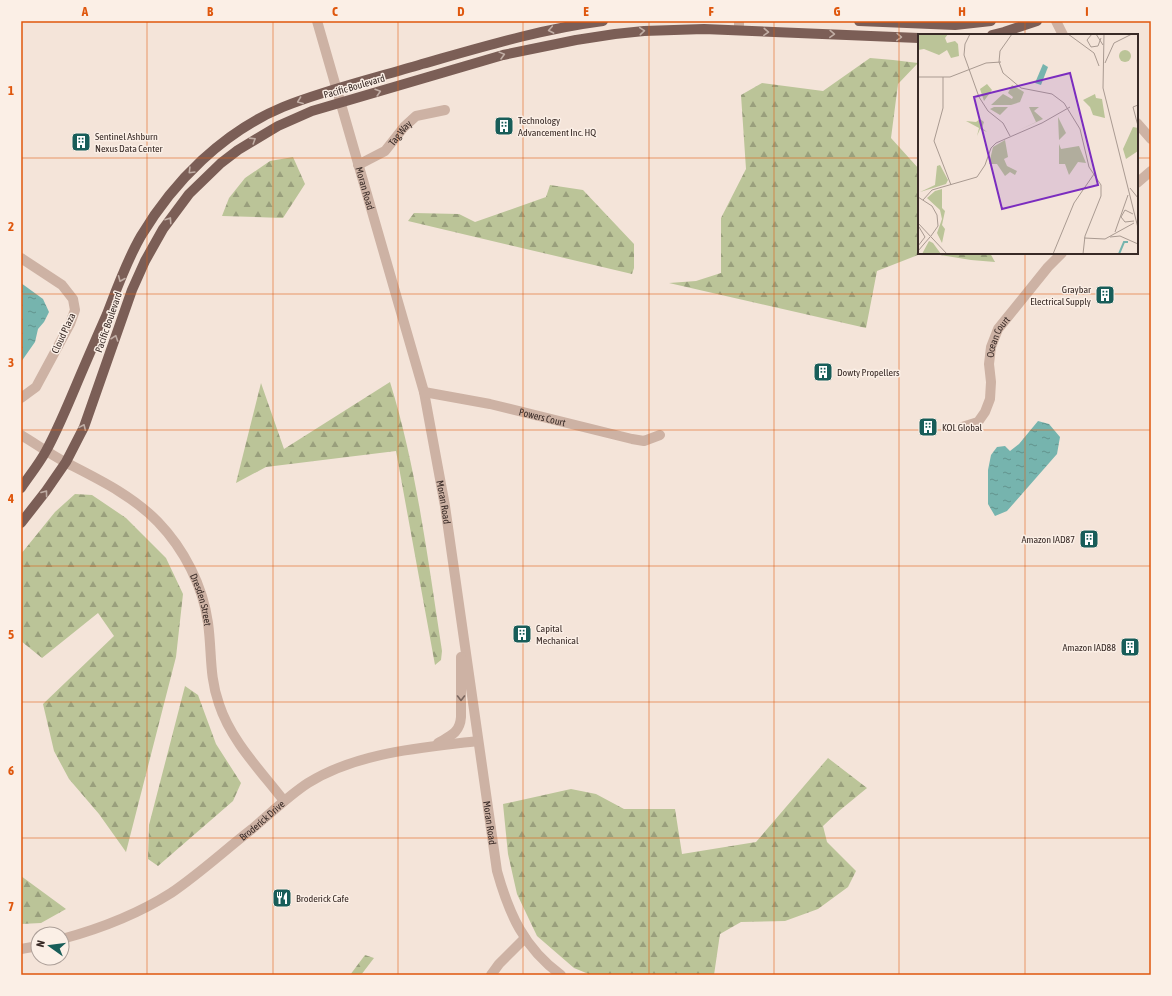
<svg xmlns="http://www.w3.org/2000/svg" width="1172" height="996" viewBox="0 0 1172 996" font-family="'Asap Condensed',sans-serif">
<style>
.forest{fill:url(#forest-firs)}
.water{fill:url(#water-ripples)}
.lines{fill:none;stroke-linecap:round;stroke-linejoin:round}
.minor{stroke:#cdb2a4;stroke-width:10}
.major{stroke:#7b5e56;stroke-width:10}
.oneway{stroke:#c1aea5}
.oneway2{stroke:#7b675f}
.grid{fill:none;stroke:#df570d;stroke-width:1;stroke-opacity:0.55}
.labels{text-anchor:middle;stroke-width:3;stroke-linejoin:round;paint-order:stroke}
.street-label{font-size:10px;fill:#382a26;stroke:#fbefe6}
.poi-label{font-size:10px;fill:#382a26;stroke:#fbefe6;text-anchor:start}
.inset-river{fill:none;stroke:#76b4ae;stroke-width:2}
.inset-road{fill:none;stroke:#a99a91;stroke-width:1}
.view{fill:#7b2cbf;fill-opacity:0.15;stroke:#7b2cbf;stroke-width:2}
.inset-edge{fill:none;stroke:#382a26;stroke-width:2}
.neatline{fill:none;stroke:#df570d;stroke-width:1.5}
.grid-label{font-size:13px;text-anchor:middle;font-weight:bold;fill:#df570d}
</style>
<defs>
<pattern id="forest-firs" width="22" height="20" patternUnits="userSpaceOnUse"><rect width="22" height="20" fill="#bbc498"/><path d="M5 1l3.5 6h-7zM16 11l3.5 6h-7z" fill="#999f7c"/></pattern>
<pattern id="water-ripples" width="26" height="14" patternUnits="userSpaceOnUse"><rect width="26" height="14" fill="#76b4ae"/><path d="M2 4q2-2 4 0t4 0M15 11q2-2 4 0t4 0" fill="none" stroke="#62938d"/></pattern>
</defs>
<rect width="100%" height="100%" fill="#f4e4d9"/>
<path class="forest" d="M 870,58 L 893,60 L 918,63 L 898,84 L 891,138 L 919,169 L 919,253 L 923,253 L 877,271 L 866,328 L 669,283 L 696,281 L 721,273 L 721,218 L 746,169 L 741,95 L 762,83 L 823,91 Z
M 293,157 L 305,184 L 283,218 L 222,216 L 229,198 L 245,178 L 270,161 Z
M 550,185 L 583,190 L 634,244 L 634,268 L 632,274 L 408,221 L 414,213 L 459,214 L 475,222 L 546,197 Z
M 928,253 L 990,253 L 995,262 L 971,260 Z
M 390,382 C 417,469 428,561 442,651 L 441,660 L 435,665 L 396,451 L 266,467 L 236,483 L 261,383 L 284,449 Z
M 75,494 L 92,495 L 126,518 L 166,558 L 183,594 L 176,657 L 126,852 L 99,814 L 69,779 L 54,751 L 43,704 L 114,636 L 98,613 L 42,658 L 21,641 L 21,554 L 55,512 Z
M 185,686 L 198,695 L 216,744 L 241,783 L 233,801 L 158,866 L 148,859 L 149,825 Z
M 828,758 L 867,788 L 839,811 L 823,826 L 827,842 L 856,871 L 848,887 L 818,909 L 785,921 L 741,922 L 720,934 L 714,975 L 591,975 L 574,968 L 537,936 L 517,894 L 508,854 L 503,804 L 571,789 L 596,794 L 624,809 L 675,809 L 682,854 L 756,842 Z
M 21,876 L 66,909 L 41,923 L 21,924 Z
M 365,955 L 374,958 L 361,975 L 350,975 Z"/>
<path class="water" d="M 21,283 L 43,299 L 49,312 L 44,322 L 38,329 L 35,342 L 21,362 Z
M 1038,421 L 1049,424 L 1060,437 L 1057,454 L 1007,511 L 995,516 L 988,504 L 988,470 L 991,455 L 997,447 L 1005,446 L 1010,451 L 1019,444 Z"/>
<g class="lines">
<g class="minor">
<path id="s1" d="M 317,21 L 424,392 L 445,506 L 497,871 C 509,914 524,948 561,975"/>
<path d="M 1056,21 L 1063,35"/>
<path d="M 739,30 L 739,21"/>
<path d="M 1137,123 L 1151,139"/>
<path id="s2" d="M 358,165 L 385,151 L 404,127 L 416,116 L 445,110"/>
<path d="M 1137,183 L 1151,171"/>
<path d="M 21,258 L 62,285 L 73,299 L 75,310 L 70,324 L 36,387 L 21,398"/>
<path id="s3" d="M 424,392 L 490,404 L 632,439 L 644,441 L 660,435"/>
<path id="s4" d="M 962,427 L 978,422 L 985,412 L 990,399 L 991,382 L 989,364 L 991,347 L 998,329 L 1048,267 L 1062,253"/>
<path id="s5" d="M 21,435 C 36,444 50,454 65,462 C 98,479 132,495 158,522 C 184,549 203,586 208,623 C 212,651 209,676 219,704 C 231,741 261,771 284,801"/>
<path d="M 438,743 C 450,736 460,733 461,717 L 461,657"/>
<path id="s6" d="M 62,939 C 99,929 138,914 171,893 C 199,874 225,850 252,829 C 270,814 288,796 308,783 C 358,752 421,748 478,741"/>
<path d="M 21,949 L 38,946"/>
<path d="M 491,975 L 499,964 L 525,938"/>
</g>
<path class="major" d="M 859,21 L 955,25 L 991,21
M 992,35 L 1004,32 L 1037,21
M 21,488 C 29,476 39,464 46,451 C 57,431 66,409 75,388 C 85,364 96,339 107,314 C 117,288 127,260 141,236 C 174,181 223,132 283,107 C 328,89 376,78 422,64 C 482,47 541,29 603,21
M 21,523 L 46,491 L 66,462 L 84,427 L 132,290 L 145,261 L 163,229 L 189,194 L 221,163 L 238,150 L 278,126 L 312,111 L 503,55 L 576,40 L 615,34 L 644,31 L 704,29 L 919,38"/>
</g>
<defs><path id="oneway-chevron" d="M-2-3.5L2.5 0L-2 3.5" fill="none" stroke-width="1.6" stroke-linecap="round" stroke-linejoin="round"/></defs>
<g class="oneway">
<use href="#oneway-chevron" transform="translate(551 30) rotate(169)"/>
<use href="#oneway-chevron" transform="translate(642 31) rotate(-5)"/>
<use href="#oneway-chevron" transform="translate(766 32) rotate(3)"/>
<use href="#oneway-chevron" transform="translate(832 34) rotate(2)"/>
<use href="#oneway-chevron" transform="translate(899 37) rotate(2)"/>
<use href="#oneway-chevron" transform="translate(502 55) rotate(-15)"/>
<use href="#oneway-chevron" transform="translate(378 92) rotate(-17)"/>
<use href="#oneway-chevron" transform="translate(300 101) rotate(159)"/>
<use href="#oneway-chevron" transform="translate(253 140) rotate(-32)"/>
<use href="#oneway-chevron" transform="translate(191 171) rotate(135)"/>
<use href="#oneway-chevron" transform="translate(169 220) rotate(-56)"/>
<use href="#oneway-chevron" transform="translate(121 279) rotate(113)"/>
<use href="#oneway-chevron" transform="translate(115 338) rotate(-71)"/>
<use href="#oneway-chevron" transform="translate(83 427) rotate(-66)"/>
<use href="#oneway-chevron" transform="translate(45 493) rotate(-53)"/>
</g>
<use class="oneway2" href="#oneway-chevron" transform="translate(461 698) rotate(90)"/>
<path class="grid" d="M 147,21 L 147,975M 273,21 L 273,975M 398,21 L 398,975M 523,21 L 523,975M 649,21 L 649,975M 774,21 L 774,975M 899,21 L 899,975M 1025,21 L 1025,35M 21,158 L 919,158M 1137,158 L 1151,158M 1025,253 L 1025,975M 21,294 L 1151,294M 21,430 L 1151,430M 21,566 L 1151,566M 21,702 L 1151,702M 21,838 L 1151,838"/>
<defs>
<symbol id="building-square" viewBox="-11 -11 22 22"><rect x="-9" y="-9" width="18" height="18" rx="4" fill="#185d59" stroke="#fbefe6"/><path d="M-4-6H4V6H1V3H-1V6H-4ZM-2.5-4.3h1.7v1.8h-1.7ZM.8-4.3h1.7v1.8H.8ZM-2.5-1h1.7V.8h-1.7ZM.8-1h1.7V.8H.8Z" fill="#fff"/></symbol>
<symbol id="restaurant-square" viewBox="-11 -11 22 22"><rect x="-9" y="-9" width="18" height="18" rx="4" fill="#185d59" stroke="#fbefe6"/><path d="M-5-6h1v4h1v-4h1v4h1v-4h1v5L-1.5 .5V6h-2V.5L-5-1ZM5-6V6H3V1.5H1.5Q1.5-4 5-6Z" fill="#fff"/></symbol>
</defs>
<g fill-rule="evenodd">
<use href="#building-square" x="493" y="115" width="22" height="22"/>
<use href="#building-square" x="70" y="131" width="22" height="22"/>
<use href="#building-square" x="1094" y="284" width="22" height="22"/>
<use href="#building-square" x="812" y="361" width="22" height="22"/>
<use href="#building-square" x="917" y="416" width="22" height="22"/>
<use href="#building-square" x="1078" y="528" width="22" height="22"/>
<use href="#building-square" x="511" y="623" width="22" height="22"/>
<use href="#building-square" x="1119" y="636" width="22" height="22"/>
<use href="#restaurant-square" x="271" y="887" width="22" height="22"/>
</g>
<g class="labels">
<g class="street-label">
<text transform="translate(354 86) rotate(-16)" y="4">Pacific Boulevard</text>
<text dy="4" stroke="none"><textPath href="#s2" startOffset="54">Tag Way</textPath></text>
<text dy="4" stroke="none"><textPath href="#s1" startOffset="174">Moran Road</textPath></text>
<text transform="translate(108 322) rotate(-71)" y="4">Pacific Boulevard</text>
<text transform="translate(63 333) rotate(-65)" y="4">Cloud Plaza</text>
<text dy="4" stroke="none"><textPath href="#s4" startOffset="107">Ocean Court</textPath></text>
<text dy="4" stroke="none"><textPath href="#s3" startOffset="121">Powers Court</textPath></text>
<text dy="4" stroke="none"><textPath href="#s1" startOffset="498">Moran Road</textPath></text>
<text dy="4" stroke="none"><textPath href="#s5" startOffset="253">Dresden Street</textPath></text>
<text dy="4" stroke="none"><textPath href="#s6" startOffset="235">Broderick Drive</textPath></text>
<text dy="4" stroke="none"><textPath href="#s1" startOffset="822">Moran Road</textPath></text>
</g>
<g class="poi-label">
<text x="518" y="124">Technology<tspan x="518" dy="12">Advancement Inc. HQ</tspan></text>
<text x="95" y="140">Sentinel Ashburn<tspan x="95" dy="12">Nexus Data Center</tspan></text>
<text x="1091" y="293" text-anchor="end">Graybar<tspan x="1091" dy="12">Electrical Supply</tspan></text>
<text x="837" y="376">Dowty Propellers</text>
<text x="942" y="431">KOL Global</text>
<text x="1075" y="543" text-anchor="end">Amazon IAD87</text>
<text x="536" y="632">Capital<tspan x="536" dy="12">Mechanical</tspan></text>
<text x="1116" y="651" text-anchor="end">Amazon IAD88</text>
<text x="296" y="902">Broderick Cafe</text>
</g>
</g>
<g transform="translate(918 34)">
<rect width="220" height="220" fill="#f4e4d9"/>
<path d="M 0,0 L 30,0 L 27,4 L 29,9 L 37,7 L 40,10 L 41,22 L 33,24 L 29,16 L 21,21 L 6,15 L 0,16 ZM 69,50 L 74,56 L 66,67 L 62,55 ZM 94,51 L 106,58 L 102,68 L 93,71 L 73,71 L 85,60 L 94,65 L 95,63 L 90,59 ZM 177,60 L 178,64 L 184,65 L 187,84 L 175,81 L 172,73 L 165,66 ZM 76,73 L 90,73 L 82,81 L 72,75 ZM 111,73 L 121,73 L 116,77 L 125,85 L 99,97 L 118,88 ZM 140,83 L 148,99 L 141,106 ZM 62,85 L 66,88 L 64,94 L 69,98 L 62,95 L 59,102 L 61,94 L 48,87 L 58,88 ZM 215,93 L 220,94 L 220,117 L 208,125 L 205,115 ZM 87,106 L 90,123 L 86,125 L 89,132 L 99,137 L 97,141 L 92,138 L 87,142 L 79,130 L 71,130 L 75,113 ZM 141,110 L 143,115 L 161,112 L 168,129 L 160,128 L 151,141 L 147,130 L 141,130 ZM 22,131 L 30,146 L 28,150 L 2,158 L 17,151 L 19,132 ZM 24,155 L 24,174 L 27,177 L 24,191 L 27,195 L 24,209 L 19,199 L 24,185 L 22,176 L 9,164 L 17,157 ZM 11,207 L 15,209 L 23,220 L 4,220 Z" fill="#bbc498"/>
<path d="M201 22a6 6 0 1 1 12 0a6 6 0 1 1-12 0Z" fill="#bbc498"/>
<path d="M 125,30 L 130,33 L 123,51 L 117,49 Z" fill="#76b4ae"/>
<path class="inset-river" d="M 201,220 L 206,208 L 210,208"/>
<path class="inset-road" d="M 52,0 L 47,10 L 46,21 L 61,63 L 70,77 L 85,89 L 92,102M 94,0 L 82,17 L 81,28 L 85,39 L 103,54 L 134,60 L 146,69 L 162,95 L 171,133 L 183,151 L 183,162 L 167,202 L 165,220M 150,0 L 176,19 L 181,32M 174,0 L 169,6 L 173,13 L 180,12 L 183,4M 178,0 L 185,11M 186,0 L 185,54 L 220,194M 187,29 L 196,9 L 214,0M 0,43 L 32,43 L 68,29 L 83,28M 25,43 L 25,74 L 16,107 L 33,151M 220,71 L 215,73 L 220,92M 212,154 L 220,164M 0,163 L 14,172 L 19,181 L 20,192 L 13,202M 5,166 L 14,156 L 59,143 L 67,131 L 73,114 L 78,109 L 124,89 L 152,73M 215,180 L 207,176 L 203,183 L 207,188 L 216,187M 0,189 L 29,220M 197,198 L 210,161M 192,203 L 202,202 L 220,210M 166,204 L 187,205 L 216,189M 0,212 L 7,203 L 1,193M 0,217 L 12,203M 135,220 L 156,169 L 176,140"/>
<path class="view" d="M 152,39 L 180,151 L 84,175 L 56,63 Z"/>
<rect width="220" height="220" class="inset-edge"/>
</g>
<rect width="1172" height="996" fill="none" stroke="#fbefe6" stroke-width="44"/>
<g transform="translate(50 946) rotate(284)"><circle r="19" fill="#fbefe6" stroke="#ada099"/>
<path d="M0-3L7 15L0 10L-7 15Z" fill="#185d59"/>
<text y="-6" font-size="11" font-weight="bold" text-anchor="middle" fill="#382a26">N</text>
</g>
<rect x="22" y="22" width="1128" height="952" class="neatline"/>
<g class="grid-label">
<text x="85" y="16">A</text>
<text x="210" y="16">B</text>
<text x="335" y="16">C</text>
<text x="461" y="16">D</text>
<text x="586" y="16">E</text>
<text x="711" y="16">F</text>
<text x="837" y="16">G</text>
<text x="962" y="16">H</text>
<text x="1087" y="16">I</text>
<text x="11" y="95">1</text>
<text x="11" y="231">2</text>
<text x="11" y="367">3</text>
<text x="11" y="503">4</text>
<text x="11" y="639">5</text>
<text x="11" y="775">6</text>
<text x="11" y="911">7</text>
</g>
</svg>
